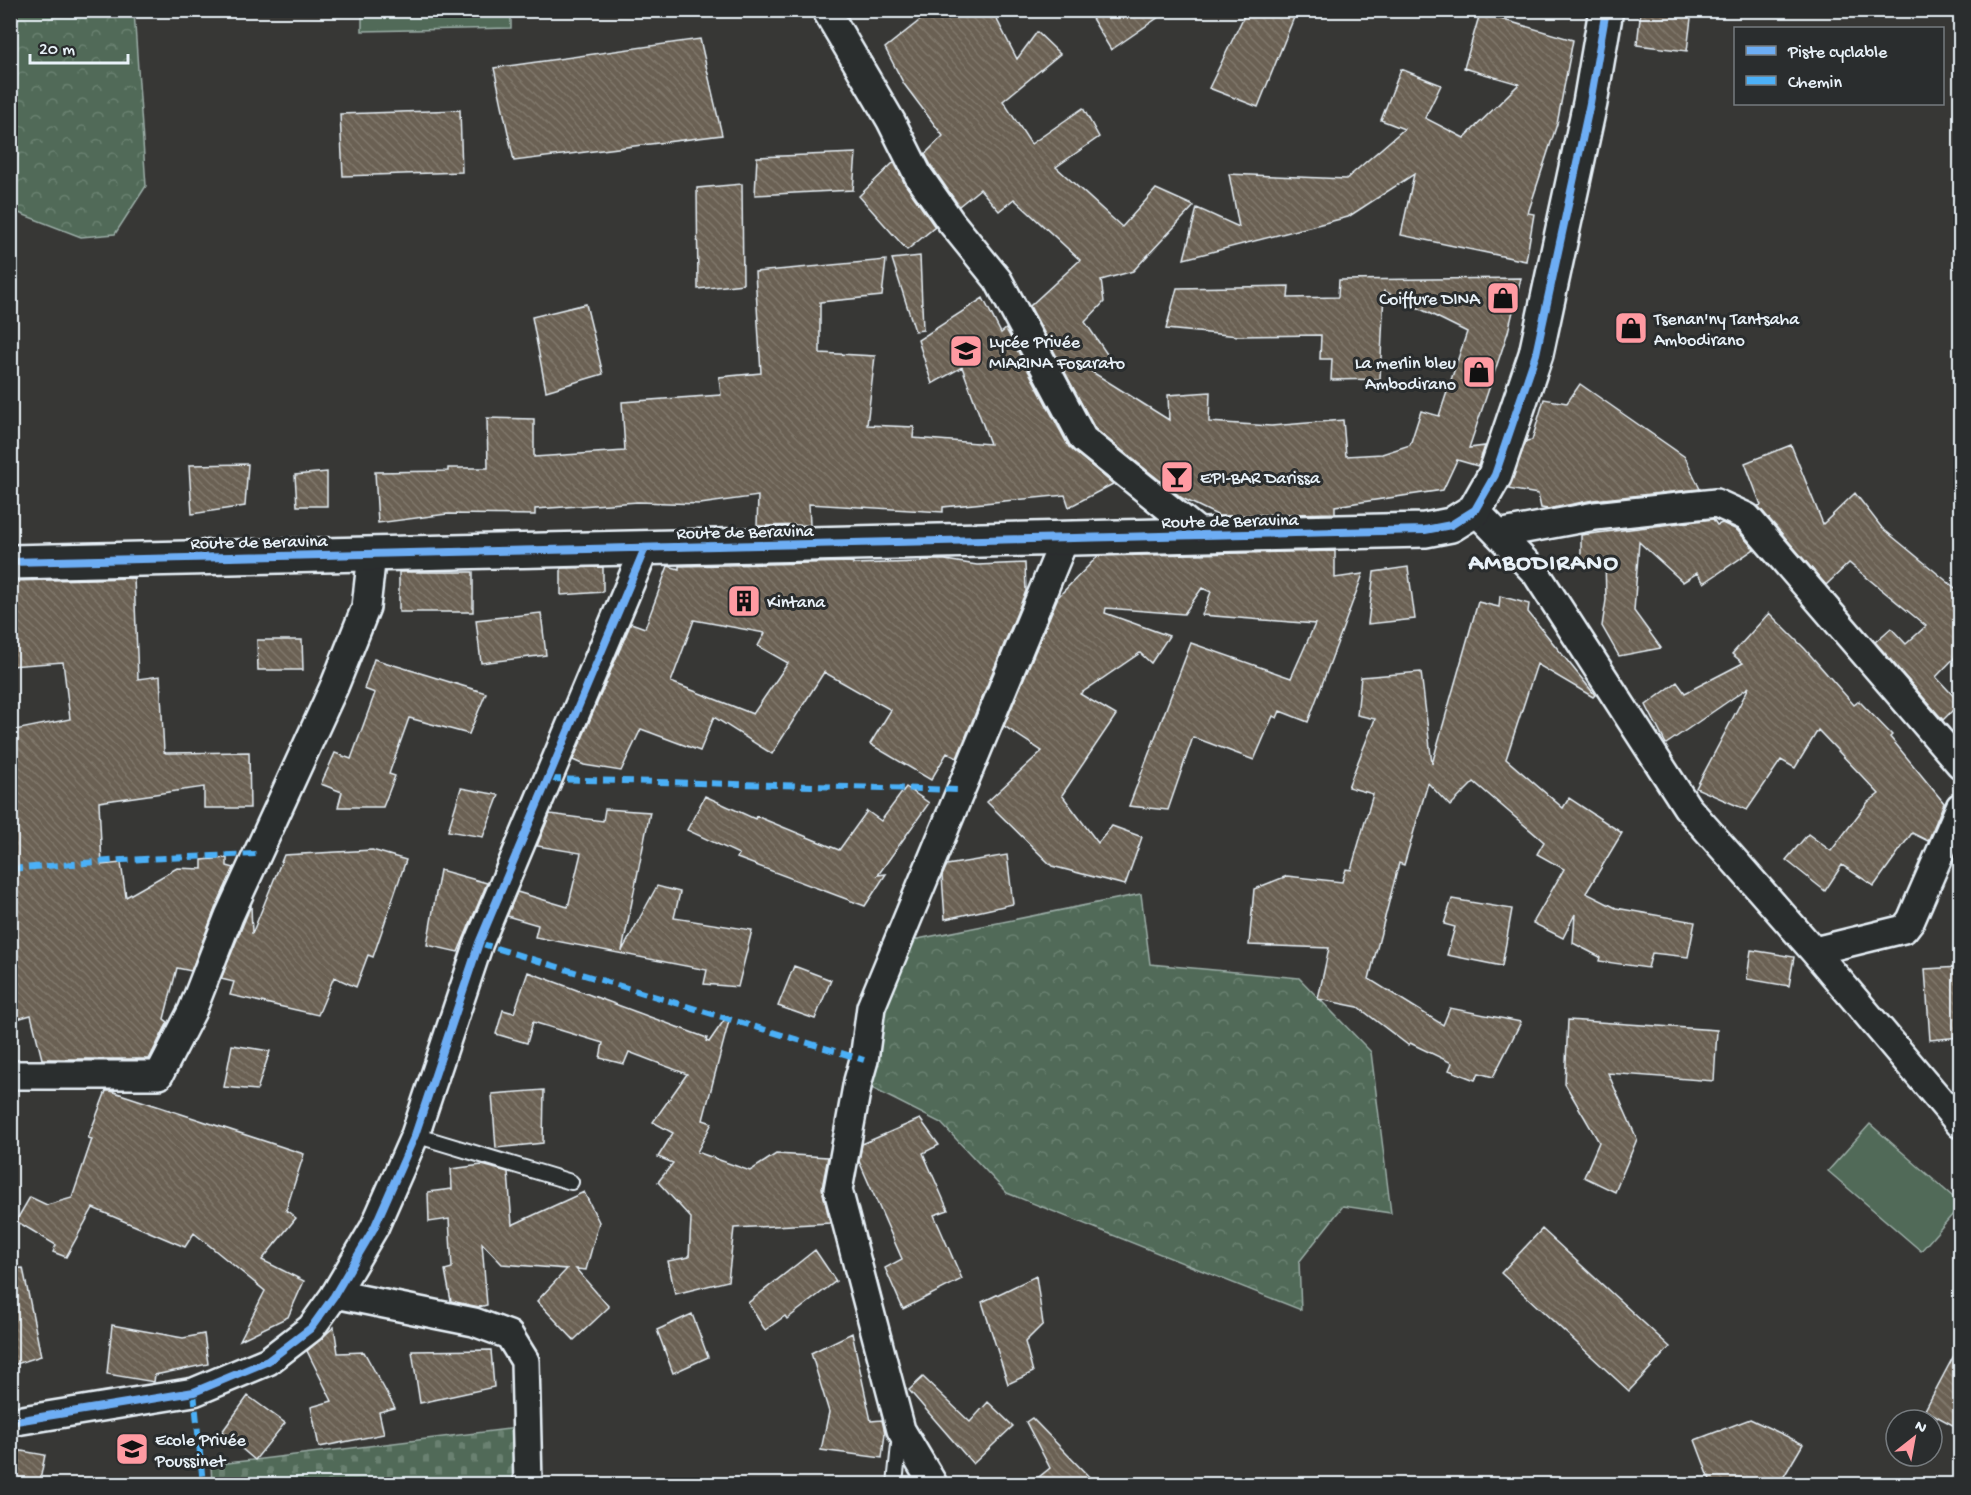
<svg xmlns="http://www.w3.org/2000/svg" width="1971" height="1495" viewBox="0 0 1971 1495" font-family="'Gochi Hand',sans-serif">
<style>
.green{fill:#516b58;stroke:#9caea8;stroke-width:1.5}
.forest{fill:url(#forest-crowns);stroke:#9caea8;stroke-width:1.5}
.cemetery{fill:url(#cemetery-stones);stroke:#9caea8;stroke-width:1.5}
.building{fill:url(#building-back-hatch);stroke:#e8f1f8;stroke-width:1.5;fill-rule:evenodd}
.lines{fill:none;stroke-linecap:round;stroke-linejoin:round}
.service-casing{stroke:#e8f1f8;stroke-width:18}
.minor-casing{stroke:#e8f1f8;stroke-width:32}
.tertiary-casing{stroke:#e8f1f8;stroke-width:38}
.service{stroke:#2a2d2e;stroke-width:14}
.minor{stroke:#2a2d2e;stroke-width:27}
.tertiary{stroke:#2a2d2e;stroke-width:33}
.quiet{stroke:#4cb0f7;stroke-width:6;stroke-dasharray:12 6;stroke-linecap:butt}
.cycleway-casing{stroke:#2a2d2e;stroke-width:11}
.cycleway{stroke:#6dadf4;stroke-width:8}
.labels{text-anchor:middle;stroke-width:6;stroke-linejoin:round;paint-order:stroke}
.poi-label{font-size:18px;fill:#e8f1f8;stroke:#2a2d2e;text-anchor:start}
.street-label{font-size:18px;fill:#e8f1f8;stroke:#2a2d2e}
.district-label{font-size:24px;font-weight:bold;letter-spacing:1.5px;fill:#e8f1f8;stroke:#2a2d2e}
</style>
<defs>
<pattern id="forest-crowns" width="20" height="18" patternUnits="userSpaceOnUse" patternTransform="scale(1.5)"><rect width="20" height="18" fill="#516b58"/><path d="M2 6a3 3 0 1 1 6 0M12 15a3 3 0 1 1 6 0" fill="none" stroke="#6a8171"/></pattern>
<pattern id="cemetery-stones" width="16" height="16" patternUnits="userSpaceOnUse" patternTransform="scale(1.5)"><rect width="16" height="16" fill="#516b58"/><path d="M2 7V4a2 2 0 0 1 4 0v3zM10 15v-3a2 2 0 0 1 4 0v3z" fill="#6a8171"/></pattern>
<pattern id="building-back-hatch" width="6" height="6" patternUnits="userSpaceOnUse" patternTransform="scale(1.5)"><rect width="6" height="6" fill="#6b6152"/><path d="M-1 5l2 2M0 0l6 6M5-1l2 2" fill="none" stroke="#80786c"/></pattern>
</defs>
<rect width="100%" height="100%" fill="#373735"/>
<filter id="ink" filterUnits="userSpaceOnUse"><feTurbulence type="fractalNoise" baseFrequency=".0167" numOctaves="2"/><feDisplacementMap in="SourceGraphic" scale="12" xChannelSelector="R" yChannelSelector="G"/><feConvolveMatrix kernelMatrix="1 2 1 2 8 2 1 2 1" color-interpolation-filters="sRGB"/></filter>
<g filter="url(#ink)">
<path class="green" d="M 362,11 L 511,11 L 511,28 L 362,31 Z
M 1870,1124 L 1960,1203 L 1960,1206 L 1921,1251 L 1828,1171 Z"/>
<path class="forest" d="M 10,11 L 134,11 L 146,186 L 115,234 L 81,237 L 11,210 Z
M 1141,894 L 1150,964 L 1299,978 L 1371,1052 L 1391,1213 L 1343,1206 L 1299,1262 L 1301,1310 L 1007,1193 L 941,1123 L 858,1081 L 898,943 Z"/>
<path class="cemetery" d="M 517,1428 L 520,1484 L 212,1484 L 211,1465 Z"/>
<path class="building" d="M 933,10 L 992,10 L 1017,59 L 1037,32 L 1060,54 L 1003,101 L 1031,144 L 1083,108 L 1099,137 L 1056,167 L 1122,227 L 1156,189 L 1194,206 L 1133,271 L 1101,280 L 1104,302 L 1085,322 L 1109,357 L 1089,370 L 1169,420 L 1168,395 L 1210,392 L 1209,422 L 1271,426 L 1343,420 L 1346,456 L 1382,454 L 1410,445 L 1421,411 L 1439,416 L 1467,332 L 1384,291 L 1380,379 L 1331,380 L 1332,359 L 1320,359 L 1321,335 L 1239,336 L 1166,329 L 1177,288 L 1289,286 L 1288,298 L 1338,297 L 1339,280 L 1521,278 L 1508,332 L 1469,448 L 1485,446 L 1478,466 L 1457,460 L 1443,490 L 1335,506 L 1335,513 L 1219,516 L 1182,498 L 1095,429 L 1030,306 L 1080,260 L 1014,199 L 999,211 L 980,189 L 959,206 L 932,167 L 925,154 L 943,136 L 904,84 L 885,48 Z
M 1087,10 L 1169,10 L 1111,50 Z
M 1247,10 L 1297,10 L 1258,107 L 1209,88 Z
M 1641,10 L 1692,10 L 1687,51 L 1637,45 Z
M 1480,13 L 1573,40 L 1557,124 L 1528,213 L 1534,214 L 1526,261 L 1401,235 L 1414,174 L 1348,217 L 1184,259 L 1197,208 L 1239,227 L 1229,174 L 1346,179 L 1404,129 L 1381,120 L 1401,69 L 1441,85 L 1425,118 L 1464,138 L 1519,84 L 1464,68 Z
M 700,39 L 722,135 L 514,161 L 494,68 Z
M 460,110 L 462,172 L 343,176 L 340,114 Z
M 856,153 L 853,190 L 755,195 L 757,157 Z
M 894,162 L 905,184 L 935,227 L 907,250 L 859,196 Z
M 742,184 L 743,284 L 698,289 L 697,188 Z
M 920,256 L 923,330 L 915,331 L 892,259 Z
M 886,260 L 882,296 L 820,302 L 820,353 L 875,356 L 867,425 L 914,427 L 913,438 L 990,444 L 962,367 L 932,384 L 918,340 L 983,298 L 1001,333 L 1006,329 L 1069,447 L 1113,484 L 1069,507 L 1065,495 L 943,507 L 943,512 L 809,504 L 810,525 L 757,526 L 758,496 L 700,504 L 638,502 L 535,509 L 535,515 L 447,514 L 378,523 L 375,472 L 448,471 L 448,468 L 488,468 L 487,418 L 534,419 L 534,457 L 625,451 L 622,402 L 721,395 L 719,377 L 761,373 L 755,272 Z
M 586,304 L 603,374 L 546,391 L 532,317 Z
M 1580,384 L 1685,457 L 1700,489 L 1593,500 L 1548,509 L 1541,508 L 1538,494 L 1508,489 L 1526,441 L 1532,440 L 1544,399 L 1567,403 Z
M 1791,445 L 1823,524 L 1855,493 L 1882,528 L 1960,592 L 1960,652 L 1936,677 L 1960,703 L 1943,720 L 1875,642 L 1891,628 L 1906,644 L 1926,626 L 1849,563 L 1826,585 L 1758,506 L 1761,505 L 1745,463 Z
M 248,464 L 245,506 L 192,514 L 189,465 Z
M 327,472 L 327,506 L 297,506 L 295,475 Z
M 1713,519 L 1717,525 L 1722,523 L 1737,530 L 1754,549 L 1704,583 L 1697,573 L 1683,582 L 1639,542 L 1634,611 L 1661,648 L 1619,656 L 1602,626 L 1606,600 L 1605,559 L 1581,561 L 1581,535 Z
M 1335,551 L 1335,578 L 1363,574 L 1308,722 L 1280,711 L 1277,718 L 1273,716 L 1254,760 L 1193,737 L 1168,810 L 1129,806 L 1191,643 L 1291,678 L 1315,624 L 1202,615 L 1211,592 L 1202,588 L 1184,614 L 1106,608 L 1105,613 L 1169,636 L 1151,663 L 1140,653 L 1080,694 L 1116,715 L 1062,795 L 1098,843 L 1112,826 L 1142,837 L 1125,885 L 1052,866 L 987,802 L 1042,751 L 1004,726 L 1058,597 L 1098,556 Z
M 921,560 L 945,560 L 977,565 L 1025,563 L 1026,591 L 957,758 L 947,753 L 931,780 L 870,744 L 891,710 L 824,672 L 772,754 L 714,717 L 700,751 L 641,729 L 621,771 L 584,765 L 573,760 L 631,623 L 645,628 L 668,566 L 679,569 L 679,566 L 853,562 L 853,564 L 921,562 ZM 694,620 L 765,633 L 758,646 L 788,663 L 753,714 L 671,682 Z
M 603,567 L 603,592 L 561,595 L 561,568 Z
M 1408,567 L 1415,619 L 1368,624 L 1374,572 Z
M 399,572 L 473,572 L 473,612 L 399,612 Z
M 134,578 L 138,679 L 160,676 L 164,752 L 166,753 L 249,752 L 250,808 L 204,808 L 204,787 L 99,802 L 102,865 L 121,863 L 126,897 L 177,868 L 202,869 L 202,860 L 227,858 L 227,866 L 234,868 L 215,909 L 191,971 L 177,968 L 164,1019 L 168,1022 L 149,1059 L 42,1059 L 31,1015 L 10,1021 L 10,731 L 70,719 L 63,662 L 10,666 L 10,581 Z
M 1500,596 L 1529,604 L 1528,612 L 1595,695 L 1593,697 L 1537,664 L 1506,759 L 1563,808 L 1569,798 L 1622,833 L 1586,893 L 1616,908 L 1695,922 L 1688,957 L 1652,953 L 1648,968 L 1599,961 L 1600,957 L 1573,943 L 1575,914 L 1563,938 L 1533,923 L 1564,869 L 1537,854 L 1544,842 L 1474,782 L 1450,806 L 1428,783 L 1404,865 L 1399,863 L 1369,979 L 1443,1025 L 1450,1008 L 1521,1022 L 1493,1077 L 1479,1073 L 1475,1080 L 1449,1070 L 1452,1063 L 1410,1043 L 1408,1045 L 1358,1007 L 1318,999 L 1329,948 L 1249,945 L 1254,889 L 1287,876 L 1342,882 L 1346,869 L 1351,870 L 1373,794 L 1348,787 L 1375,719 L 1357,715 L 1361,677 L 1421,672 L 1432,764 L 1478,602 L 1499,607 Z
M 541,613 L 546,655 L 481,663 L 476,620 Z
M 1769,613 L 1805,649 L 1854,705 L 1859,701 L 1892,735 L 1890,737 L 1944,803 L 1928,841 L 1912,833 L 1874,886 L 1842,865 L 1825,891 L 1786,860 L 1808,834 L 1831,851 L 1868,802 L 1879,794 L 1818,730 L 1795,768 L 1781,760 L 1747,810 L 1696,788 L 1749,687 L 1666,744 L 1646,705 L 1677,682 L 1685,693 L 1743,663 L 1732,654 Z
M 257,640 L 302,640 L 303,670 L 258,670 Z
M 374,659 L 486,693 L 469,734 L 409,718 L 389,774 L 395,776 L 383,807 L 338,807 L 342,792 L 321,784 L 335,753 L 351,759 L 375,693 L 364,689 Z
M 906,787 L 929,803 L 878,875 L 886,874 L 865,906 L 737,858 L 739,854 L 687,830 L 705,796 L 755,819 L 756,816 L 839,850 L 867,811 L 881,821 Z
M 461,788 L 499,795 L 483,837 L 448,831 Z
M 605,809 L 650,812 L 622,951 L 657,886 L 680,892 L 674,918 L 752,930 L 738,987 L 704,984 L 707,970 L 535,937 L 538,925 L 507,916 L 517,892 L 568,907 L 581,853 L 537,846 L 550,814 L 603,821 Z
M 372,850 L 406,860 L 373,957 L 368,955 L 356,987 L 334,977 L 318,1015 L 230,995 L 234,982 L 221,979 L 251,905 L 252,934 L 284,855 Z
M 1007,855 L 1013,904 L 945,919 L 942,876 L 947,865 Z
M 440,870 L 487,883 L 458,952 L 427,945 Z
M 1452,899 L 1512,909 L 1502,966 L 1447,955 L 1455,927 L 1444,924 Z
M 1751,950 L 1794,957 L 1789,986 L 1747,979 Z
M 794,966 L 831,980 L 815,1019 L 778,1006 Z
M 1960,967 L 1960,1037 L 1930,1040 L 1925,969 Z
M 528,972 L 707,1038 L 706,1041 L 709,1042 L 727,1016 L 730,1017 L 703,1120 L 712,1123 L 697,1152 L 750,1171 L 776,1154 L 828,1157 L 822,1188 L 830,1223 L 734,1228 L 728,1281 L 675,1294 L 668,1261 L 689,1257 L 691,1218 L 658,1182 L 673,1163 L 658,1157 L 673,1133 L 653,1122 L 687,1074 L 629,1052 L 624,1064 L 600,1058 L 603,1043 L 533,1022 L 527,1043 L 496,1034 L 503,1010 L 514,1013 Z
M 1568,1020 L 1717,1030 L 1714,1081 L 1608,1073 L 1637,1139 L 1615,1192 L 1584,1177 L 1599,1142 L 1565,1084 Z
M 232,1045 L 270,1051 L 257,1090 L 224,1087 Z
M 544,1090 L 543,1143 L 496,1148 L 492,1094 Z
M 106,1091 L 111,1091 L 304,1154 L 286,1210 L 296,1218 L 262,1260 L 304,1281 L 288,1317 L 240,1340 L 265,1291 L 194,1233 L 185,1247 L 93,1208 L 66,1257 L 53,1252 L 56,1245 L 16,1221 L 30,1197 L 47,1205 L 72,1198 L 92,1139 L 88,1138 Z
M 920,1119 L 939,1145 L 923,1153 L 948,1210 L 934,1215 L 962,1279 L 903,1309 L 885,1268 L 902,1259 L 859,1161 L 862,1144 Z
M 482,1165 L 508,1172 L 512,1225 L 584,1192 L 599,1222 L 586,1270 L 576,1269 L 609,1307 L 574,1340 L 537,1301 L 567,1269 L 502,1264 L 482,1243 L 487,1305 L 479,1307 L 451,1301 L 445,1270 L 452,1268 L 449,1219 L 429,1222 L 428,1192 L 452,1189 L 451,1169 Z
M 1542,1229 L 1670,1347 L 1629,1391 L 1501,1273 Z
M 815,1250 L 836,1281 L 787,1319 L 785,1316 L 765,1330 L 748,1303 Z
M 23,1268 L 41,1356 L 10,1366 L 10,1269 Z
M 1036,1276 L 1043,1324 L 1025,1342 L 1033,1372 L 1008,1384 L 982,1302 Z
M 692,1314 L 708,1357 L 673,1373 L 657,1330 Z
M 112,1325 L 183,1338 L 204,1334 L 208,1364 L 155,1375 L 154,1382 L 107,1374 Z
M 334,1327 L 338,1353 L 364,1352 L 395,1408 L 379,1412 L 384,1434 L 319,1447 L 311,1407 L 332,1401 L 307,1351 Z
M 852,1333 L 871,1421 L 882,1420 L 885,1433 L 882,1458 L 821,1450 L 829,1412 L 811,1353 Z
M 1960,1344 L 1960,1429 L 1925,1410 Z
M 491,1350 L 494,1387 L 420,1403 L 412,1351 Z
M 923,1377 L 970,1422 L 988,1402 L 1013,1426 L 973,1464 L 909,1390 Z
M 248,1396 L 285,1423 L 255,1460 L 222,1432 Z
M 1032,1418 L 1097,1485 L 1029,1485 L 1050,1468 L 1026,1422 Z
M 1750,1419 L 1803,1444 L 1779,1485 L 1712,1485 L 1695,1440 Z
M 10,1449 L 45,1455 L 39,1485 L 10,1485 Z"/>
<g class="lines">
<defs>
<path id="service" d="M 415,1135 L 571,1182
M 895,1484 L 900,1435"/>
<path id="minor" d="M 826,10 L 891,121 L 918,175 L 951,222 L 998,280 L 1083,439 L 1202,535
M 1475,510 L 1536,573 L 1687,807 L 1814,951 L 1960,1124
M 1498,534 L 1595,516 L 1716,503 L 1747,517 L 1960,764
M 1814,951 L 1904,929 L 1911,920 L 1960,807
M 10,1075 L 159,1075 L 192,1011 L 229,916 L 334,687 L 366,607 L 372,554
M 335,1294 L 474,1322 L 509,1335 L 525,1361 L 528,1484
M 10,1422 L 194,1392 L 268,1361 L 311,1328 L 334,1296 L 374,1228 L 415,1135 L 479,943 L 645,548
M 933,1484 L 901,1430 L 838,1190 L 858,1081 L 864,1060 L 871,1007 L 1065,538"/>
<path id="tertiary" d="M 10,562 L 1425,530 L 1451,525 L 1475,510 L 1495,475 L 1536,354 L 1590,103 L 1606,10"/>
</defs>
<use href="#service" class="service-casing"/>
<use href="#minor" class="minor-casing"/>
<use href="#tertiary" class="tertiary-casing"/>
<use href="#service" class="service"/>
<use href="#minor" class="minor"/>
<use href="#tertiary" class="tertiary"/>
<path class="quiet" d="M 549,779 L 961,790
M 10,869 L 122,860 L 256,854
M 479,943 L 864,1060
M 194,1392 L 203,1484"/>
<defs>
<path id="cycleway" d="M 10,562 L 1425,530 L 1451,525 L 1475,510 L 1495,475 L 1536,354 L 1590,103 L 1606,10
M 10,1422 L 194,1392 L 268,1361 L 311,1328 L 334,1296 L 374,1228 L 415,1135 L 479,943 L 645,548"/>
</defs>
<use href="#cycleway" class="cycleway-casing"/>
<use href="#cycleway" class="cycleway"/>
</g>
</g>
<defs>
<symbol id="shop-square" viewBox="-11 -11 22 22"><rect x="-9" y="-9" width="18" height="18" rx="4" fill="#ff9aa2" stroke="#2a2d2e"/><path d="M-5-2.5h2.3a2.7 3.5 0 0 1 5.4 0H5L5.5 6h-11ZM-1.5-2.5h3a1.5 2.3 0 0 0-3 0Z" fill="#111"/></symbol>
<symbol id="school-square" viewBox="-11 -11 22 22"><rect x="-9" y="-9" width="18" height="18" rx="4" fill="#ff9aa2" stroke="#2a2d2e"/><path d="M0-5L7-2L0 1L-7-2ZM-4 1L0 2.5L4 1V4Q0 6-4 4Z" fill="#111"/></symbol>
<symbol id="bar-square" viewBox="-11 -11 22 22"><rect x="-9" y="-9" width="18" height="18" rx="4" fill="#ff9aa2" stroke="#2a2d2e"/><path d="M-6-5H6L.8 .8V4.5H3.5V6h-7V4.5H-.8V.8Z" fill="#111"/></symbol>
<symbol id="building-square" viewBox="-11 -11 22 22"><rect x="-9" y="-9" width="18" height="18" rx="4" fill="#ff9aa2" stroke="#2a2d2e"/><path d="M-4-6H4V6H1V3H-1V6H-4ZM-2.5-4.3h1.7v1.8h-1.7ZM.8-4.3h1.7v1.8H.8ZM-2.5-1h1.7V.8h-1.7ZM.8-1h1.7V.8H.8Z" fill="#111"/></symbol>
</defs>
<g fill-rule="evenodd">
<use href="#shop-square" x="1484" y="279" width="38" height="38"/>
<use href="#shop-square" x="1612" y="309" width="38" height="38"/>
<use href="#school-square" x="947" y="332" width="38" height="38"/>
<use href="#shop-square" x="1460" y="353" width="38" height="38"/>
<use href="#bar-square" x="1158" y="458" width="38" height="38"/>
<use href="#building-square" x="725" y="582" width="38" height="38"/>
<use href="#school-square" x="113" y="1430" width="38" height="38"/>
</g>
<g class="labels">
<g class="poi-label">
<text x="1480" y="304" text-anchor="end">Coiffure DINA</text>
<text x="1654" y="324">Tsenan'ny Tantsaha<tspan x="1654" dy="21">Ambodirano</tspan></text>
<text x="989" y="347">Lycée Privée<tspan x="989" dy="21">MIARINA Fosarato</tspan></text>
<text x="1456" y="368" text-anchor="end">La merlin bleu<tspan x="1456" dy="21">Ambodirano</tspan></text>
<text x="1200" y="483">EPI-BAR Darissa</text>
<text x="767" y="607">Kintana</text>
<text x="155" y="1445">Ecole Privée<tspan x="155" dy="21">Poussinet</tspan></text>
</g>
<g class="street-label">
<text transform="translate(1230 520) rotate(-1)" y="6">Route de Beravina</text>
<text transform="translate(745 531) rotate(-1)" y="6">Route de Beravina</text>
<text transform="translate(259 541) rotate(-1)" y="6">Route de Beravina</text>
</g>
<g class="district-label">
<text x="1544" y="569">AMBODIRANO</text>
</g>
</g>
<rect width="1971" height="1495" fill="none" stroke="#2a2d2e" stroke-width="36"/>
<rect x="18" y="18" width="1935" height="1459" fill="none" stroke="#e8f1f8" stroke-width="2" filter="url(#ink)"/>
<rect x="1734" y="27" width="210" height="78" fill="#2a2d2e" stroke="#767b7f" stroke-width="1.5"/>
<rect x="1746" y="46" width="30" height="9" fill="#6dadf4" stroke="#767b7f" stroke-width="1.5"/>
<text x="1788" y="57" font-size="18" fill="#e8f1f8">Piste cyclable</text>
<rect x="1746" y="76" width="30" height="9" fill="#4cb0f7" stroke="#767b7f" stroke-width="1.5"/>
<text x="1788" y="87" font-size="18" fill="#e8f1f8">Chemin</text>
<g transform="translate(1914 1438) rotate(31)"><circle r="28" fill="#2a2d2e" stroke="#767b7f" stroke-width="1.5"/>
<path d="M0-4.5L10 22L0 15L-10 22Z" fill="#ff9aa2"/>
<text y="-9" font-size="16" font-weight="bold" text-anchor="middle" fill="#e8f1f8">N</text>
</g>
<path d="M30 54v9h98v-9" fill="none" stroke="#e8f1f8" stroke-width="3"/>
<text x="39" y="54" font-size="18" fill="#e8f1f8" stroke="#2a2d2e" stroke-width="4.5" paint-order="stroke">20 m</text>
</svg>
